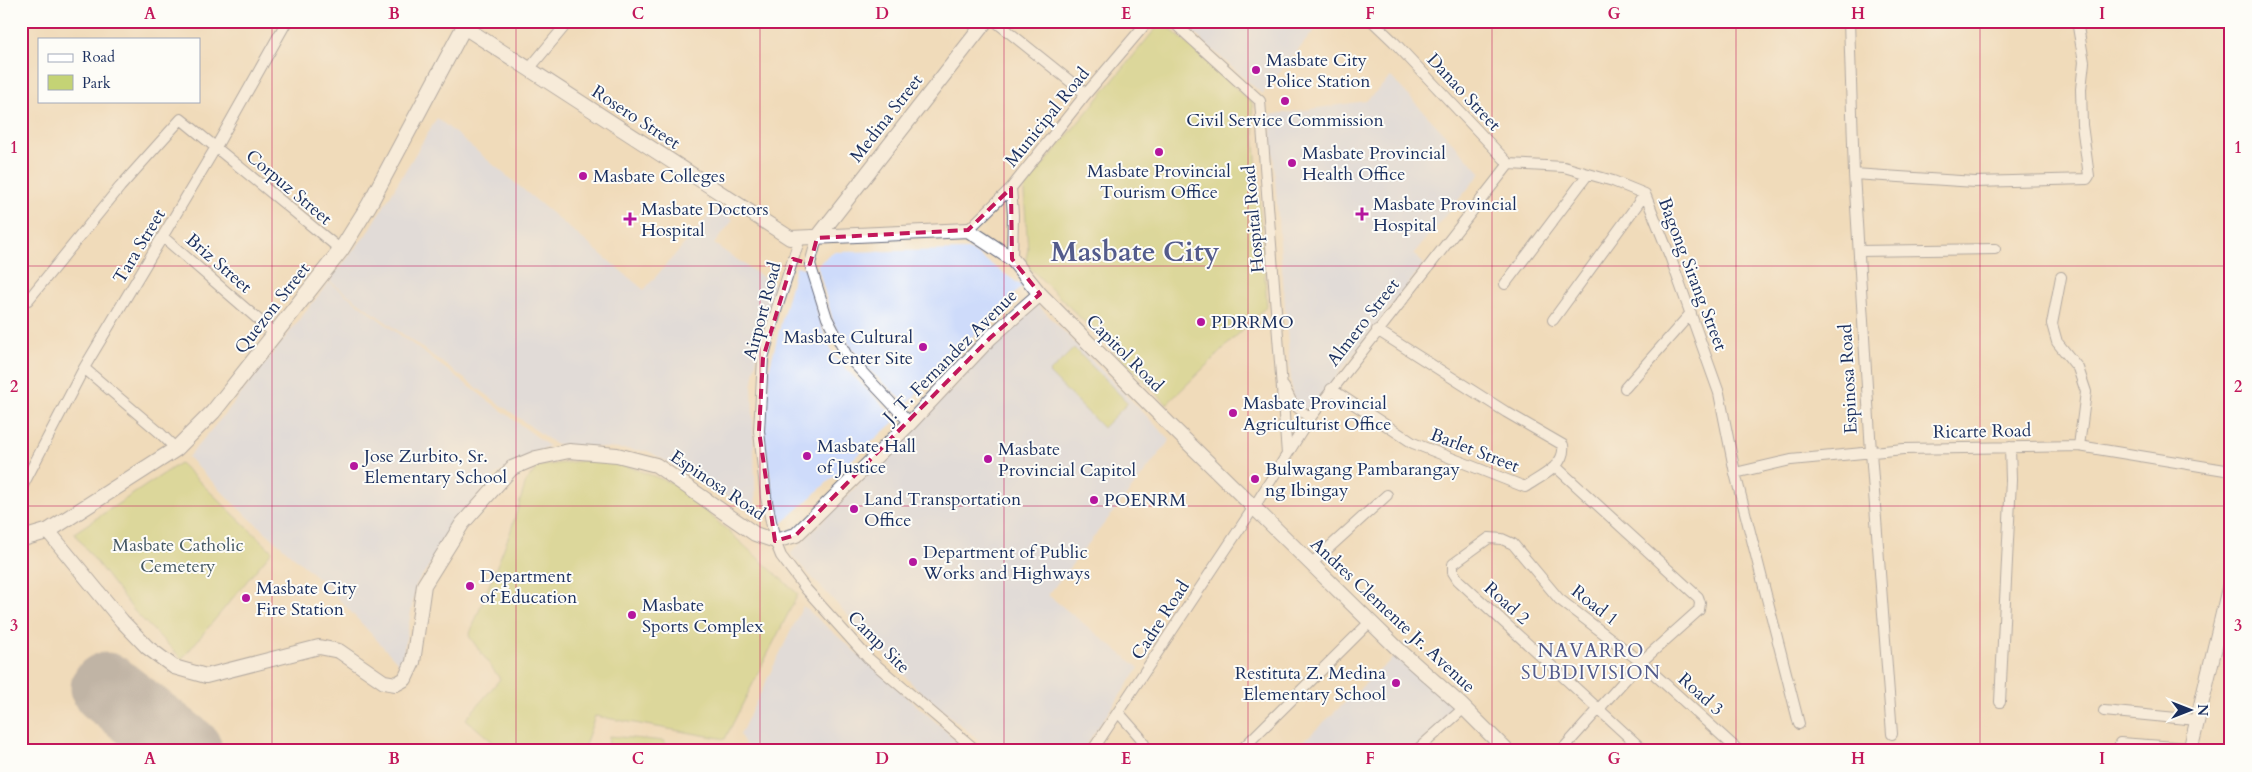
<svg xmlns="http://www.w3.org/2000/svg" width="2252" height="772" viewBox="0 0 2252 772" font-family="Cardo,serif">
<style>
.built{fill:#cedbfa}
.green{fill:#c4d375;stroke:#70816a}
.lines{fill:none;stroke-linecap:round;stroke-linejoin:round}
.runway{stroke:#86858c;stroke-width:71}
.street-casing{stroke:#666b7e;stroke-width:12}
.secondary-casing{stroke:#666b7e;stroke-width:16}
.primary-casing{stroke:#666b7e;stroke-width:17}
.street{stroke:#fff;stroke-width:10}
.secondary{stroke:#fff;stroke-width:14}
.primary{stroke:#fff;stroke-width:15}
.marked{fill:none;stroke:#c2185b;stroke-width:4;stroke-dasharray:10 6;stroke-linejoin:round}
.grid{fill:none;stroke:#c2185b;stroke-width:1;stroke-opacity:0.55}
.poi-dot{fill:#b5179e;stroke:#fdfcf7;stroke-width:2}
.labels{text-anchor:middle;stroke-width:4;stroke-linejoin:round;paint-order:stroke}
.poi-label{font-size:18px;fill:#1b2f5e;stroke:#fdfcf7;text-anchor:start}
.street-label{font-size:18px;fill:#1b2f5e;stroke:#fdfcf7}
.park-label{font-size:18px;fill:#455864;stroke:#fdfcf7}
.neighbourhood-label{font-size:19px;letter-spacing:1px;fill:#545c8c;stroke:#fdfcf7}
.town-label{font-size:28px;font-weight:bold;fill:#545c8c;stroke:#fdfcf7}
.neatline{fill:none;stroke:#c2185b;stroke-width:2}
.grid-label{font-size:16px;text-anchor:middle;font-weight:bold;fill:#c2185b}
</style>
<rect width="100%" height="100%" fill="#fdfcf7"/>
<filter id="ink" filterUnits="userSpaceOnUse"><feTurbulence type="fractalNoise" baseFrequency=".02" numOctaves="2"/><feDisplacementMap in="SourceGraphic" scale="10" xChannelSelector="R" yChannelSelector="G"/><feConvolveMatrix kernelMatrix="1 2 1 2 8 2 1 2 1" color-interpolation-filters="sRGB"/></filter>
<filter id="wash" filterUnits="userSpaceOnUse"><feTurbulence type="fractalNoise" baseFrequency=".0096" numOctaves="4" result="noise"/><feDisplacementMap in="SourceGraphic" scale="20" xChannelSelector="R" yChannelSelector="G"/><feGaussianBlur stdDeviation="1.12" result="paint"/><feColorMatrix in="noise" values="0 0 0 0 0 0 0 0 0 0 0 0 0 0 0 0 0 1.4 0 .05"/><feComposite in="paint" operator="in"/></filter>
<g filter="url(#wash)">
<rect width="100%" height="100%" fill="#f0dbba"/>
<path class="built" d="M 1180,21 L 1322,21 L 1262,94 Z
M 1391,77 L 1481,173 L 1413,254 L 1424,264 L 1309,412 L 1295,401 L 1292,394 L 1270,115 L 1366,101 Z
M 437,118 L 644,290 L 717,207 L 733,220 L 714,244 L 779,288 L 763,321 L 752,387 L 756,513 L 648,451 L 555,444 L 329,281 L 369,231 Z
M 971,250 L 1022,286 L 907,404 L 867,368 L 834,324 L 817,265 L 833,252 Z
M 796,266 L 807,269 L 820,323 L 834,357 L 897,419 L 778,527 L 764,436 L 770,366 Z
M 329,282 L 549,446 L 495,475 L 465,512 L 431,563 L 416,585 L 401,666 L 326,585 L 238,508 L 188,457 L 230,408 Z
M 1036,303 L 1170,440 L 1048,595 L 1139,668 L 1082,751 L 992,751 L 916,688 L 790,554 Z
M 803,606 L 969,751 L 749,751 L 740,735 Z
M 1395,656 L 1457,710 L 1411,751 L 1293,751 Z"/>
<path class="green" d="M 1162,21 L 1252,103 L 1267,306 L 1167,404 L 1025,263 L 1028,249 L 1024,192 L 1025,187 Z
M 1074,348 L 1128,403 L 1103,428 L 1049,373 Z
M 606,458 L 677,485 L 798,594 L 725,739 L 595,716 L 583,751 L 503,751 L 466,719 L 500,679 L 469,636 L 510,533 L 526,482 L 538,466 Z
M 180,463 L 272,551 L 182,659 L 135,612 L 74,533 Z
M 609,736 L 665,741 L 664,751 L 608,751 Z"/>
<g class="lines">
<path class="runway" d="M 106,688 L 187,751"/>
</g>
</g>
<g filter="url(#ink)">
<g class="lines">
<defs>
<path id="street" d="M 995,21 L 1086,94
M 1172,21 L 1260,101 L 1287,454
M 1372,21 L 1394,42 L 1509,164
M 1849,21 L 1854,174 L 1871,452 L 1892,734
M 529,69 L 569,21
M 1509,164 L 1564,167 L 1613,181 L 1645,194 L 1671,259 L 1719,393 L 1735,473 L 1799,724
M 1854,174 L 1975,182 L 2087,179 L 2089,176 L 2082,125 L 2081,89 L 2084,62 L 2077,21
M 1011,188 L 1013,215 L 1012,259
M 968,230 L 1011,188 L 1086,94 L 1148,21
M 163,237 L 275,334
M 800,238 L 777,308 L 763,358 L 759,431 L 766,497 L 775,541 L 781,556 L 806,589 L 868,658 L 977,751
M 817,238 L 810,264 L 827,318 L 847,356 L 910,423
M 1859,251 L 1995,249
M 2061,277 L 2052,324 L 2057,342 L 2078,368 L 2086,392 L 2079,446
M 1505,284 L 1588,174
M 21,294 L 28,300 L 120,187 L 181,119 L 341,250
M 1553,320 L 1645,194
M 84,368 L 159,432 L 176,449
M 1284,387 L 1292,403 L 1310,418
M 1625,388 L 1691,313
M 1331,389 L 1413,443 L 1525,487 C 1541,476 1566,466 1563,445 L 1506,412 L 1377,330
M 1555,466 L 1698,597 L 1700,603 L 1699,610 L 1641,662 L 1739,751
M 1735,473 L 1791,460 L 1904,449 L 2079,446 L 2231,471
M 21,489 L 84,368 L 216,147 L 287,21
M 1311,564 L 1387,495
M 2000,702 L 2011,480 L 2010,447
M 2104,711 L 2197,720
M 1118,712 L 1140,737 L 1148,751
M 2120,743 L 2190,748
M 1092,751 L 1254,507 L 1310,418 L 1509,164
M 1240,751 L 1370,622
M 1416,751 L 1464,708
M 1561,751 L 1641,662 L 1559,599 L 1513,544 L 1502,539 L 1489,538 L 1453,564 L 1453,572 L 1458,580 L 1644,751"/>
<path id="secondary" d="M 464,27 L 790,238 L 968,230 L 1012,259 L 1040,294 L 1171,426 L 1399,650 L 1461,705 L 1507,751
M 817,238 L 986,21
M 48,531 L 122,621 L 147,647 L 174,667 L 206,676 L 319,647 L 339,651 L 384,682 L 396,684 L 405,679 L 413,662 L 424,585 L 462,524 L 512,468 L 536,458 L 569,451 L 617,455 L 656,465 L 755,534 L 775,541 L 796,535 L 910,423 L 990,338 L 1040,294
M 2190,751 L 2231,580"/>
<path id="primary" d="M 21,539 L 48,531 L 176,449 L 213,412 L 341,250 L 369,205 L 467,21"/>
</defs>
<use href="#street" class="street-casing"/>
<use href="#secondary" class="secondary-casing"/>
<use href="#primary" class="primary-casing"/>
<use href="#street" class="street"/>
<use href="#secondary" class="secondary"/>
<use href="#primary" class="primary"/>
</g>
</g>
<path d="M0 0H2252V772H0ZM 1011,188 L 1012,259 L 1040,294 L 990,338 L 796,535 L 775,541 L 759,431 L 763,358 L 793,259 L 810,264 L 817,238 L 968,230 Z" fill="#f0dbba" fill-opacity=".55" fill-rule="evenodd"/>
<path class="marked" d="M 1011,188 L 1012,259 L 1040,294 L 990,338 L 796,535 L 775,541 L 759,431 L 763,358 L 793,259 L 810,264 L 817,238 L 968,230 Z"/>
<path class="grid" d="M 272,21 L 272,751M 516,21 L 516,751M 760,21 L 760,751M 1004,21 L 1004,751M 1248,21 L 1248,751M 1492,21 L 1492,751M 1736,21 L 1736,751M 1980,21 L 1980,751M 21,266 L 2231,266M 21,506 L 2231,506"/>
<g class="poi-dot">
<circle cx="1256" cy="70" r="5"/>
<circle cx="1285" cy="101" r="5"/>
<circle cx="1159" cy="152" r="5"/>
<circle cx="1292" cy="163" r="5"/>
<circle cx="583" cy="176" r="5"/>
<path d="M1359.5 206.5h5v5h5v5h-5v5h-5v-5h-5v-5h5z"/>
<path d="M627.5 211.5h5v5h5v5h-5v5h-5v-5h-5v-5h5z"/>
<circle cx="1201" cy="322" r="5"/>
<circle cx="923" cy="347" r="5"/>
<circle cx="1233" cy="413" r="5"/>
<circle cx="807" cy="456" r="5"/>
<circle cx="988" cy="459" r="5"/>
<circle cx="354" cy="466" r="5"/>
<circle cx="1255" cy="479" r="5"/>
<circle cx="1094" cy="500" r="5"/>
<circle cx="854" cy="509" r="5"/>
<circle cx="913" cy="562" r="5"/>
<circle cx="470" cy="586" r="5"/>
<circle cx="246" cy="598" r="5"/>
<circle cx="632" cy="615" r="5"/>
<circle cx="1396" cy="683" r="5"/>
</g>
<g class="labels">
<g class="poi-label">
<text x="1266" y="66">Masbate City<tspan x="1266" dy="21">Police Station</tspan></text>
<text x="1285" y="126" text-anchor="middle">Civil Service Commission</text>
<text x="1302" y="159">Masbate Provincial<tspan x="1302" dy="21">Health Office</tspan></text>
<text x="1159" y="177" text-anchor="middle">Masbate Provincial<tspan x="1159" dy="21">Tourism Office</tspan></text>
<text x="593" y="182">Masbate Colleges</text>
<text x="1373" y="210">Masbate Provincial<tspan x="1373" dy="21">Hospital</tspan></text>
<text x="641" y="215">Masbate Doctors<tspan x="641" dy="21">Hospital</tspan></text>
<text x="1211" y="328">PDRRMO</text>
<text x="913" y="343" text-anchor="end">Masbate Cultural<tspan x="913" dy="21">Center Site</tspan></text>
<text x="1243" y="409">Masbate Provincial<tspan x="1243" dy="21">Agriculturist Office</tspan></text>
<text x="817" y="452">Masbate Hall<tspan x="817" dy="21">of Justice</tspan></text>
<text x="998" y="455">Masbate<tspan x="998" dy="21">Provincial Capitol</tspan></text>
<text x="364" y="462">Jose Zurbito, Sr.<tspan x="364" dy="21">Elementary School</tspan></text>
<text x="1265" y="475">Bulwagang Pambarangay<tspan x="1265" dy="21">ng Ibingay</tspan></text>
<text x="864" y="505">Land Transportation<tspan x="864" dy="21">Office</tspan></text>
<text x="1104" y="506">POENRM</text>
<text x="923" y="558">Department of Public<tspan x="923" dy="21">Works and Highways</tspan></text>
<text x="480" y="582">Department<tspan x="480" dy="21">of Education</tspan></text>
<text x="256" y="594">Masbate City<tspan x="256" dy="21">Fire Station</tspan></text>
<text x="642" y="611">Masbate<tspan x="642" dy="21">Sports Complex</tspan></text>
<text x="1386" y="679" text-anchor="end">Restituta Z. Medina<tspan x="1386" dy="21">Elementary School</tspan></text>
</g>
<g class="street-label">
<text transform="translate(1464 92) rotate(47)" y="6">Danao Street</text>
<text transform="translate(636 117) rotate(33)" y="6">Rosero Street</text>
<text transform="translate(1047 117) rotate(-51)" y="6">Municipal Road</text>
<text transform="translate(886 118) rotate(-52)" y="6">Medina Street</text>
<text transform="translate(289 187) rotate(40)" y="6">Corpuz Street</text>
<text transform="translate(1253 219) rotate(-95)" y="6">Hospital Road</text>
<text transform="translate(139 246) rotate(-59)" y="6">Tara Street</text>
<text transform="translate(219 263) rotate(41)" y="6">Briz Street</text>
<text transform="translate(1693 274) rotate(69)" y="6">Bagong Sirang Street</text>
<text transform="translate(272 308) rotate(-52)" y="6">Quezon Street</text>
<text transform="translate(762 311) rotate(-75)" y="6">Airport Road</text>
<text transform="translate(1363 322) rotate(-52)" y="6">Almero Street</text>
<text transform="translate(1125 353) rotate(45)" y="6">Capitol Road</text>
<text transform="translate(950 356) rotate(-45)" y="6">J. T. Fernandez Avenue</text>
<text transform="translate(1848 379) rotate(-93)" y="6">Espinosa Road</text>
<text transform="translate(1982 431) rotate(-1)" y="6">Ricarte Road</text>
<text transform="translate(1475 450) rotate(21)" y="6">Barlet Street</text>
<text transform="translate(718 485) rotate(34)" y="6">Espinosa Road</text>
<text transform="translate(1507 603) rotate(42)" y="6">Road 2</text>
<text transform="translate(1595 605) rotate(38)" y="6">Road 1</text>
<text transform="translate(1393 615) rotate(43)" y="6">Andres Clemente Jr. Avenue</text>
<text transform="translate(1160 620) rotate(-57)" y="6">Cadre Road</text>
<text transform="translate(879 642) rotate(45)" y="6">Camp Site</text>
<text transform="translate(1701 694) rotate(42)" y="6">Road 3</text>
</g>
<g class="park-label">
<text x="178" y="551">Masbate Catholic<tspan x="178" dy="21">Cemetery</tspan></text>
</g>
<g class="neighbourhood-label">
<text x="1591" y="657">NAVARRO<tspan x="1591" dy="22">SUBDIVISION</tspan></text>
</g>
<g class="town-label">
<text x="1135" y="261">Masbate City</text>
</g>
</g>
<rect width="2252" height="772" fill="none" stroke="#fdfcf7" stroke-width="55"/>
<rect x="38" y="38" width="162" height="65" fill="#fdfcf7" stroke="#a3aaba"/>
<rect x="48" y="54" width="25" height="8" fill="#ffffff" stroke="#a3aaba"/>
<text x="82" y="62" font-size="15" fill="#1b2f5e">Road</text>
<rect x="48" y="75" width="25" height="15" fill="#c4d375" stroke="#a3aaba"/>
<text x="82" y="88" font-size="15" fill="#1b2f5e">Park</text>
<g transform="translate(2190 710) rotate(90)" stroke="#fdfcf7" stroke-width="4" paint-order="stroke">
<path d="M0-4L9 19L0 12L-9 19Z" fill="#1b2f5e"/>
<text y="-8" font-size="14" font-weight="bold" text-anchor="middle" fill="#1b2f5e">N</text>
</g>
<rect x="28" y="28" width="2196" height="716" class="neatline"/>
<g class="grid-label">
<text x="150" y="19">A</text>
<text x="394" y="19">B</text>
<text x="638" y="19">C</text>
<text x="882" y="19">D</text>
<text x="1126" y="19">E</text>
<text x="1370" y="19">F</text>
<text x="1614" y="19">G</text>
<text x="1858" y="19">H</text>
<text x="2102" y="19">I</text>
<text x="14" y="153">1</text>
<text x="2238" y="153">1</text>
<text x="14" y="392">2</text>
<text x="2238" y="392">2</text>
<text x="14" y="631">3</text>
<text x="2238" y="631">3</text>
<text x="150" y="764">A</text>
<text x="394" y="764">B</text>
<text x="638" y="764">C</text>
<text x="882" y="764">D</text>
<text x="1126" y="764">E</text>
<text x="1370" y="764">F</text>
<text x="1614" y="764">G</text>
<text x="1858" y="764">H</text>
<text x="2102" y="764">I</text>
</g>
</svg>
